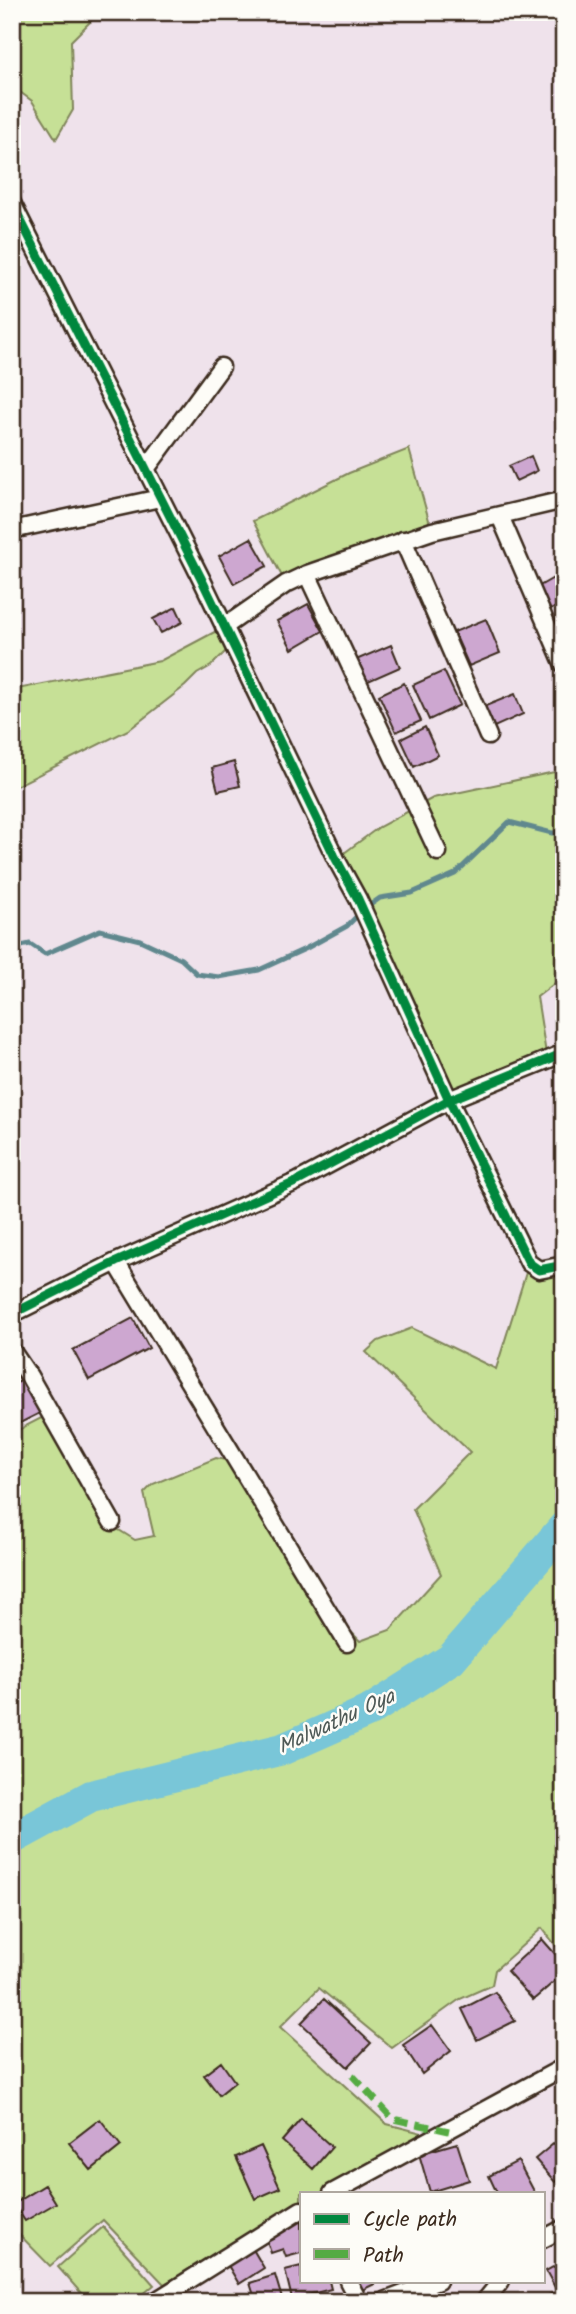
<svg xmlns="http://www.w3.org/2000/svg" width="576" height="2314" viewBox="0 0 576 2314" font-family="Kalam,sans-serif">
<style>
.green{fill:#c6e096;stroke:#80855a;stroke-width:2}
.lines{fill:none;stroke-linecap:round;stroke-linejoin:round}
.stream{stroke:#60888e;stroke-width:5}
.river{stroke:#79c6d8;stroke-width:32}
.building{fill:#cda7d0;stroke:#3b2a1e;stroke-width:2}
.street-casing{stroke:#3b2a1e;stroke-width:21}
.street{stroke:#fdfcf7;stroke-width:16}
.quiet{stroke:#55ab43;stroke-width:7;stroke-dasharray:14 7;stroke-linecap:butt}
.cycleway-casing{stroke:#fdfcf7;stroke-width:13}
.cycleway{stroke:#00873e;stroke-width:9}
.labels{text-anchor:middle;stroke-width:5;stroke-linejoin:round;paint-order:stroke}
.water-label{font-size:21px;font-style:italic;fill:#4e5956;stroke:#fdfcf7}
</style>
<rect width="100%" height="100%" fill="#efe2eb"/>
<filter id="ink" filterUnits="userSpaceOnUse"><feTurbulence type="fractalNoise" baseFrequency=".0143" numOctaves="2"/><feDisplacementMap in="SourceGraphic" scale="14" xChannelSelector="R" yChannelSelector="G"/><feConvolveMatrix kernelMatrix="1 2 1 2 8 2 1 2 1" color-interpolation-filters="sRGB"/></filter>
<g filter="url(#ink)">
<path class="green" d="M 12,12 L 100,12 L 71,41 L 73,110 L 56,139 L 32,101 L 16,89 L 12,90 Z
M 409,449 L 432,531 L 286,584 L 253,521 L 349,473 Z
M 224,627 L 232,645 L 211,666 L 197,674 L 185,686 L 130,729 L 12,788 L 12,690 L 160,661 Z
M 559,771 L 564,772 L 564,976 L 537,997 L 547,1060 L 449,1100 L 336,859 L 379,827 L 433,798 Z
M 529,1263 L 564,1265 L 564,1956 L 542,1928 L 495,1970 L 492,1985 L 460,1999 L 392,2048 L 319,1988 L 280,2027 L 387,2124 L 430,2135 L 326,2193 L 301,2193 L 301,2207 L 164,2284 L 103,2220 L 50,2266 L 12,2227 L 12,1433 L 47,1415 L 111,1525 L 135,1540 L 154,1536 L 144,1493 L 153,1484 L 216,1458 L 230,1461 L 333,1613 L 360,1641 L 390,1630 L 441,1574 L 413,1509 L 470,1452 L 366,1352 L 378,1341 L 412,1328 L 496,1369 Z
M 103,2227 L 154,2285 L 134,2302 L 89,2302 L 58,2267 Z"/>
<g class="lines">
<path class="stream" d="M 12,948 L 30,944 L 45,954 L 100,930 L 140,940 L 181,959 L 197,974 L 219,977 L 259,970 L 305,949 L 347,926 L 363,910 L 380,898 L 412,893 L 455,874 L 509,822 L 552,833 L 564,832"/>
<path class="river" d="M 12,1839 L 91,1796 L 283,1749 L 371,1710 L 451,1659 L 564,1527"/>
</g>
<path class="building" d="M 531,456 L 537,471 L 516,481 L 509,466 Z
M 251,538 L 267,566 L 234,584 L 219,556 Z
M 564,572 L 564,602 L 549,611 L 536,588 Z
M 308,604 L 323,631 L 292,649 L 277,621 Z
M 176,607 L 183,622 L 161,633 L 153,619 Z
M 486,619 L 500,653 L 469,666 L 454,632 Z
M 391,645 L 400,667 L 366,682 L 356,660 Z
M 444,671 L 460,705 L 429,720 L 413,685 Z
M 404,683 L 421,721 L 396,732 L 379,695 Z
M 515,694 L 523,714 L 492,728 L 483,707 Z
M 425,727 L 438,755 L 414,767 L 401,739 Z
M 234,762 L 240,786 L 218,791 L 212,768 Z
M 133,1318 L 149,1348 L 89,1380 L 73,1350 Z
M 23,1380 L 40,1413 L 12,1427 L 12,1385 Z
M 542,1939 L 564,1964 L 564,1973 L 533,2000 L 507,1971 Z
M 495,1992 L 515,2021 L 477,2040 L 462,2009 Z
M 324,1999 L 371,2043 L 348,2067 L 301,2023 Z
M 432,2025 L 451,2051 L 422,2074 L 403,2045 Z
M 221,2062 L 235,2082 L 219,2095 L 204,2075 Z
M 100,2119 L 121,2146 L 91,2170 L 69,2143 Z
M 301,2119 L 332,2147 L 313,2169 L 282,2141 Z
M 564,2135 L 564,2175 L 555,2182 L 535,2159 Z
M 457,2143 L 469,2180 L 430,2192 L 419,2154 Z
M 261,2146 L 280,2188 L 255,2199 L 236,2157 Z
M 518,2161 L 535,2193 L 497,2193 L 489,2176 Z
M 45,2185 L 56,2203 L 25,2221 L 14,2204 Z
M 301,2221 L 301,2253 L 286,2257 L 283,2249 L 271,2253 L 267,2241 L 273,2239 L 271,2231 Z
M 251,2246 L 264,2268 L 239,2284 L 226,2262 Z
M 564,2261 L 564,2302 L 563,2302 L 546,2271 Z
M 301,2266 L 301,2281 L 329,2281 L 331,2289 L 292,2299 L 285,2270 Z
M 275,2275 L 283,2302 L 256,2302 L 250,2283 Z
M 357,2281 L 381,2281 L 362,2290 Z
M 553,2293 L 557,2302 L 536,2302 Z"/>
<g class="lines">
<defs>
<path id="street" d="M 12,203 L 201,578 L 336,859 L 358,899 L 449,1100 L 529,1263 L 539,1270 L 564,1265
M 146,469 L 221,367
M 500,516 L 564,665
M 12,530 L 160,498
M 403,540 L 488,736
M 307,574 L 438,852
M 224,627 L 286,584 L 307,574 L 432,531 L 564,500
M 116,1262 L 347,1643
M 12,1314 L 116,1262 L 298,1181 L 449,1100 L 564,1053
M 12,1351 L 29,1376 L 112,1522
M 332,2193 L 564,2067
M 543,2239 L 564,2228
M 348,2281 L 359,2302
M 154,2302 L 301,2210
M 382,2302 L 438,2281
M 484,2302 L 501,2281"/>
</defs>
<use href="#street" class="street-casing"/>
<use href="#street" class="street"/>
<path class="quiet" d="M 352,2075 L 393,2119 L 449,2131"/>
<defs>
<path id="cycleway" d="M 12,203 L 201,578 L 336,859 L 358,899 L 449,1100 L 529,1263 L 539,1270 L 564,1265
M 12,1314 L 116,1262 L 298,1181 L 449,1100 L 564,1053"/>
</defs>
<use href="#cycleway" class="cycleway-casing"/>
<use href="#cycleway" class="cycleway"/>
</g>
</g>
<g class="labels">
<g class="water-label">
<text transform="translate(336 1721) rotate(-25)" y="7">Malwathu Oya</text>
</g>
</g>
<rect width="576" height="2314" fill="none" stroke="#fdfcf7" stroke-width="42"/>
<rect x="21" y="21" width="534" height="2272" fill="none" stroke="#3b2a1e" stroke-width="2.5" filter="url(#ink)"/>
<rect x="300" y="2192" width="245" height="91" fill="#fdfcf7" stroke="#afa8a0" stroke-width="2"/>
<rect x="314" y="2214" width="35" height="10" fill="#00873e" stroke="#afa8a0" stroke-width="2"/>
<text x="363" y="2226" font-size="21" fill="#3b2a1e">Cycle path</text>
<rect x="314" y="2249" width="35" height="10" fill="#55ab43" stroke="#afa8a0" stroke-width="2"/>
<text x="363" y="2262" font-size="21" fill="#3b2a1e">Path</text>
</svg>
